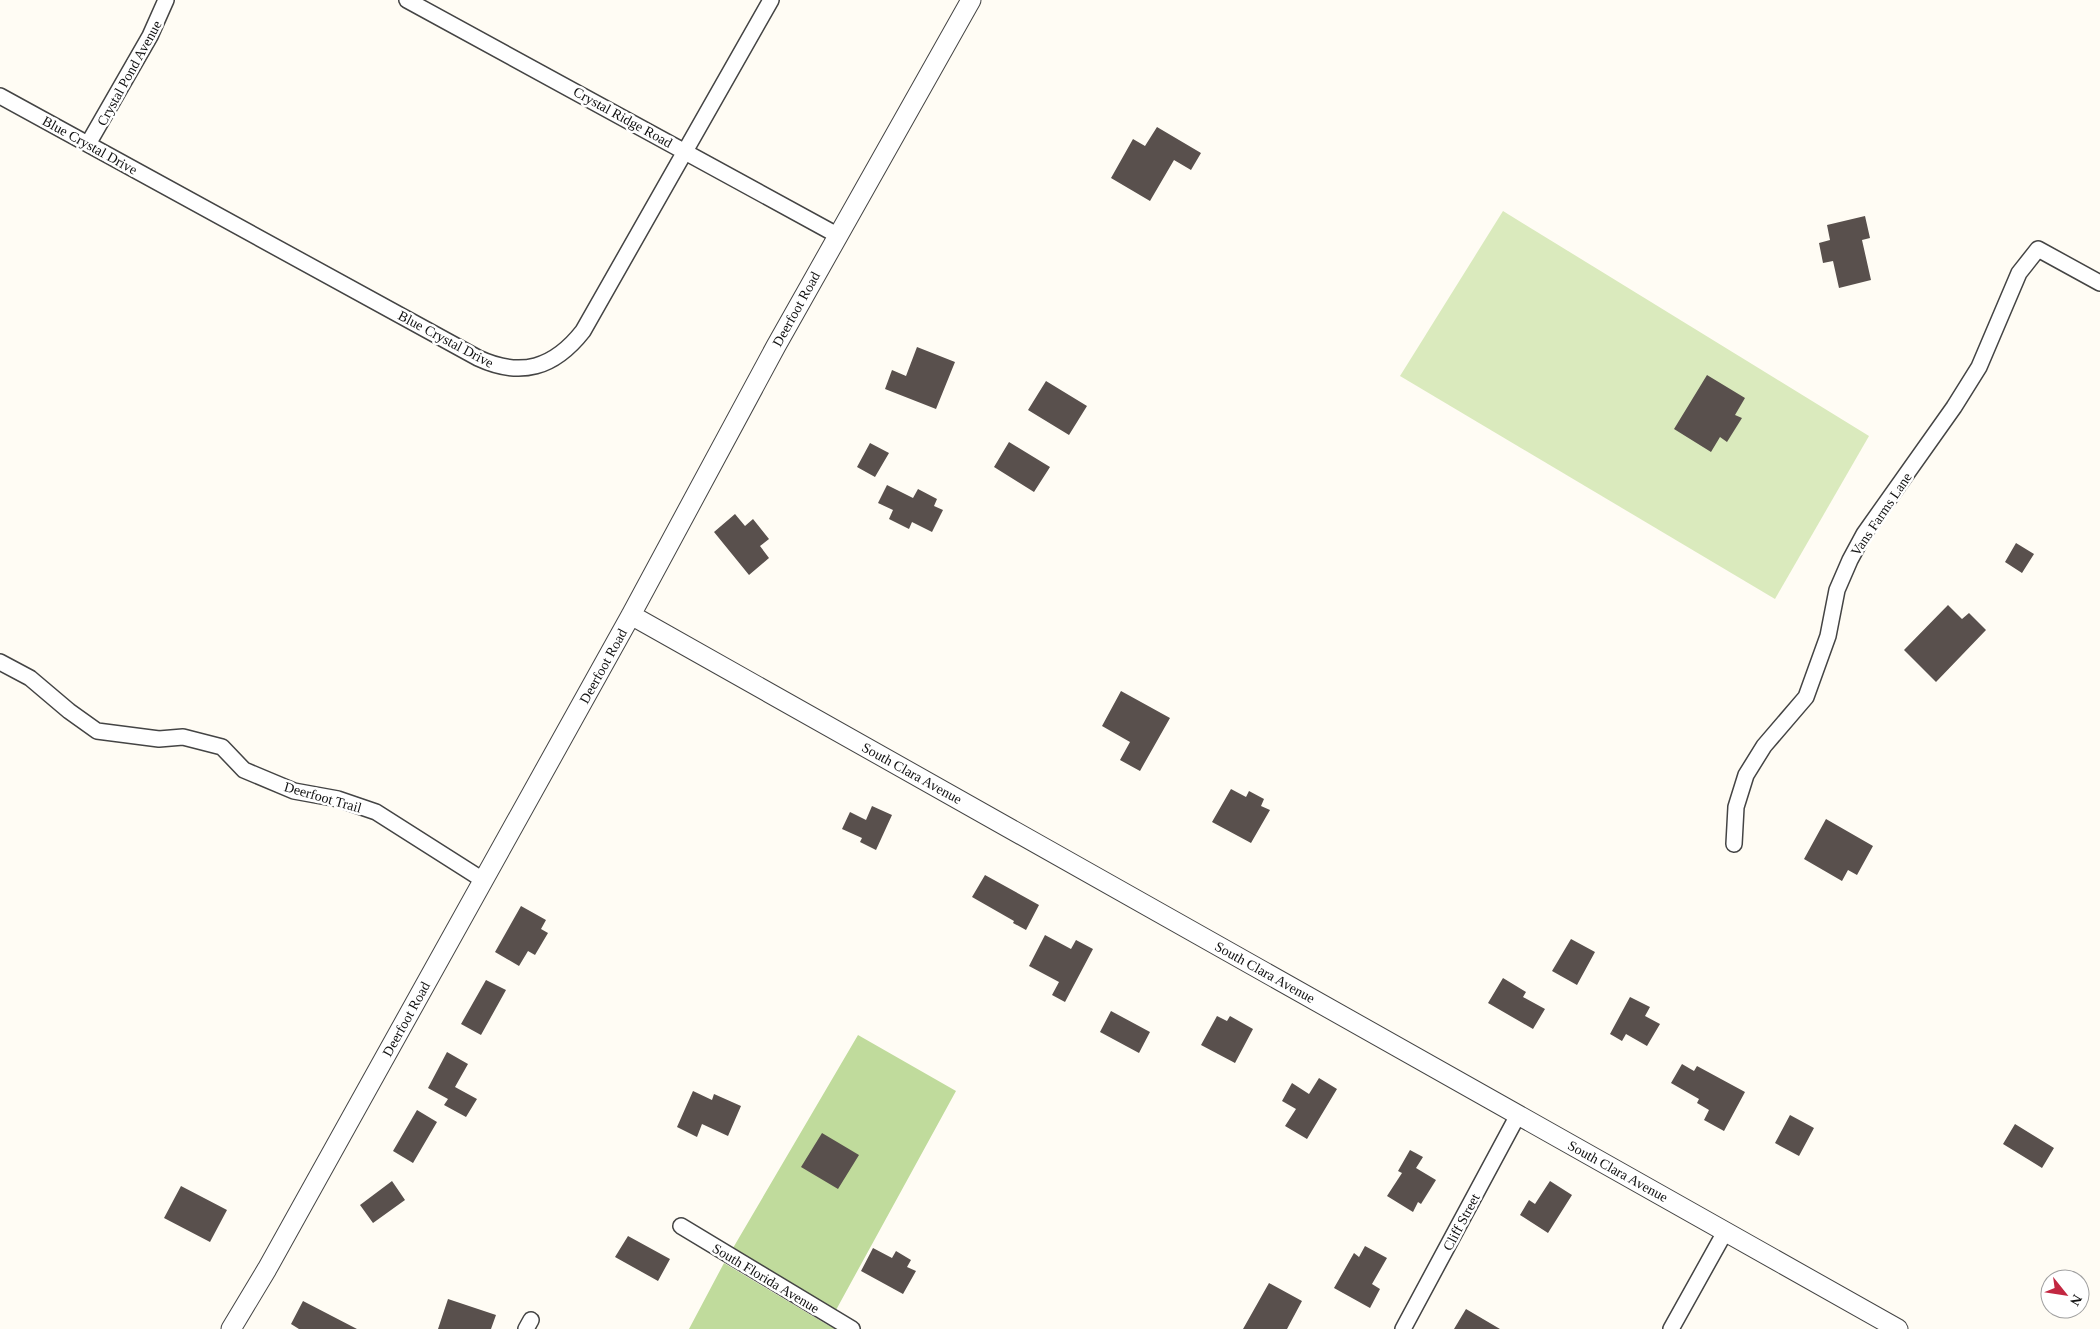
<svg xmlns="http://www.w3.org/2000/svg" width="2100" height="1329" viewBox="0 0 2100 1329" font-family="'Times New Roman',serif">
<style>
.green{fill:#daeabd}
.forest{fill:#c0db9c}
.building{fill:#59504d}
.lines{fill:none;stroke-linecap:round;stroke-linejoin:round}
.minor-casing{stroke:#444;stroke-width:18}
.tertiary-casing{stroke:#444;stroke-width:21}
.minor{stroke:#fff;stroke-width:15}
.tertiary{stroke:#fff;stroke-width:19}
.labels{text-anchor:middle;stroke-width:5;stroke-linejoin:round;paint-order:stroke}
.street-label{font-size:14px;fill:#111;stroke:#fff}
</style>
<rect width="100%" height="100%" fill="#fffcf4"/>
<path class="green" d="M 1503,211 L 1869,436 L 1775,599 L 1400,376 Z"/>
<path class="forest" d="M 858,1035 L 956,1091 L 836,1310 L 733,1248 Z
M 724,1263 L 826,1324 L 835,1329 L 689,1329 Z"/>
<path class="building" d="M 1157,127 L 1201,153 L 1191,170 L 1174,160 L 1150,201 L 1111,178 L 1133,139 L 1145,146 Z
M 1865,216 L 1870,238 L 1862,240 L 1871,280 L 1839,288 L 1833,261 L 1823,263 L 1819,243 L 1830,240 L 1827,225 Z
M 917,347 L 955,362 L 936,409 L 885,389 L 892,370 L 906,376 Z
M 1707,375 L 1745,398 L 1735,415 L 1742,418 L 1727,442 L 1720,437 L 1711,452 L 1674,429 Z
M 1046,381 L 1087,406 L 1069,435 L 1028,410 Z
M 1009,442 L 1050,467 L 1034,492 L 994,467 Z
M 870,443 L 889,453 L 875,477 L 857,467 Z
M 887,485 L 913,498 L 918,489 L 937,499 L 934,506 L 943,510 L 932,532 L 912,522 L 909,529 L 889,519 L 893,510 L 878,503 Z
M 735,514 L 745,526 L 753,519 L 769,539 L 760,546 L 769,558 L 749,575 L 714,532 Z
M 2016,543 L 2034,554 L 2022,573 L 2005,562 Z
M 1948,605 L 1962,619 L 1969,613 L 1986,630 L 1936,682 L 1904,650 Z
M 1121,691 L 1170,718 L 1140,771 L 1120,760 L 1130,742 L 1102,726 Z
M 1231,789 L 1246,797 L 1249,791 L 1264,799 L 1261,806 L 1270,810 L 1251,843 L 1212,822 Z
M 872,806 L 892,815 L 876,850 L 860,842 L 862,838 L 842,829 L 850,812 L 866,820 Z
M 1826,819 L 1873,846 L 1857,875 L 1848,870 L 1842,881 L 1804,859 Z
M 985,875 L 1039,905 L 1026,930 L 1013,923 L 1014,921 L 972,897 Z
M 521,906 L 546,920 L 541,929 L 548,933 L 535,955 L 528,951 L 519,966 L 495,952 Z
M 1045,935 L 1071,949 L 1076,940 L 1093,949 L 1065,1002 L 1052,995 L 1059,982 L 1029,966 Z
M 1571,939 L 1595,952 L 1577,985 L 1552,971 Z
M 1503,978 L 1526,992 L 1523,997 L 1545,1009 L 1533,1029 L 1488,1003 Z
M 486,980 L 506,990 L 481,1035 L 461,1024 Z
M 1630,997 L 1650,1007 L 1645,1016 L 1660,1024 L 1647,1046 L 1626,1034 L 1622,1041 L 1610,1034 Z
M 1111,1011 L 1150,1032 L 1139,1053 L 1100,1032 Z
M 1217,1016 L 1227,1021 L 1230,1016 L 1253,1029 L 1235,1063 L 1201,1045 Z
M 447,1052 L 468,1064 L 455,1087 L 477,1099 L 466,1117 L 444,1105 L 448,1099 L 428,1088 Z
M 1682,1064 L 1694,1071 L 1697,1066 L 1745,1092 L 1724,1131 L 1704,1120 L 1709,1110 L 1697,1103 L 1699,1099 L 1671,1083 Z
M 1319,1078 L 1337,1089 L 1307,1139 L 1285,1126 L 1296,1109 L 1282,1101 L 1292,1083 L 1309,1094 Z
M 693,1091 L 712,1100 L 714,1094 L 741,1106 L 728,1136 L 702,1124 L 697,1137 L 677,1127 Z
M 417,1110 L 437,1122 L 413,1163 L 393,1151 Z
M 1790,1115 L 1814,1128 L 1799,1156 L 1775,1143 Z
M 2015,1124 L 2054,1148 L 2042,1168 L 2003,1144 Z
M 822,1133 L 859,1155 L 838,1189 L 801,1167 Z
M 1410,1150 L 1423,1157 L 1416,1168 L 1436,1180 L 1421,1204 L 1418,1202 L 1413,1212 L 1387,1196 L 1402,1173 L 1398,1171 Z
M 392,1181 L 405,1200 L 373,1223 L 360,1205 Z
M 1550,1181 L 1572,1195 L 1548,1233 L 1520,1215 L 1529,1200 L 1535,1204 Z
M 181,1186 L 227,1210 L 210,1242 L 164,1218 Z
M 628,1236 L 670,1259 L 658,1281 L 615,1257 Z
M 1365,1246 L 1387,1258 L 1372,1284 L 1380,1289 L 1370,1308 L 1334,1288 L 1354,1253 L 1359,1257 Z
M 873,1248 L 892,1258 L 896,1251 L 911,1260 L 907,1267 L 916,1271 L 903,1294 L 861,1271 Z
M 1269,1283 L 1302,1301 L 1287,1329 L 1243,1329 Z
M 448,1299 L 496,1315 L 491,1329 L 438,1329 Z
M 303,1301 L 357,1329 L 299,1329 L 291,1324 Z
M 1466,1309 L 1500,1329 L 1454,1329 Z"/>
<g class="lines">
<defs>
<path id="minor" d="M 407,0 L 837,235
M 0,96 L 478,358 C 521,378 554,368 583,331 L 771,0
M 88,144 L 150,36 L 166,0
M 0,662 L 30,678 L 69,711 L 97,731 L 159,739 L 183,737 L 222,747 L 244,770 L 294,791 L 338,799 L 376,812 L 483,880
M 1734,844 L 1736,807 L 1746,775 L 1764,746 L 1806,697 L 1828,636 L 1837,590 L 1850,560 L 1864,534 L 1954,407 L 1979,367 L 2019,273 L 2038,249 L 2100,283
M 681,1226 L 852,1329
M 526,1329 L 531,1320
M 1403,1329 L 1518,1115
M 1671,1329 L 1725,1232"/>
<path id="tertiary" d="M 631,615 L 1898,1329
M 231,1329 L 267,1269 L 631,615 L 776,346 L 971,0"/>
</defs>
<use href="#minor" class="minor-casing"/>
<use href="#tertiary" class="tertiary-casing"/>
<use href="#minor" class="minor"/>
<use href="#tertiary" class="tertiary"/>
</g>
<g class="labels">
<g class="street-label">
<text transform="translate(129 73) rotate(-61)" y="5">Crystal Pond Avenue</text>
<text transform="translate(623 117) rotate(29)" y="5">Crystal Ridge Road</text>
<text transform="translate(90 145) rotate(29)" y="5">Blue Crystal Drive</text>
<text transform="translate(796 309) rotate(-61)" y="5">Deerfoot Road</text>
<text transform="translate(446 339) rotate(28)" y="5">Blue Crystal Drive</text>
<text transform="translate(1881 514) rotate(-56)" y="5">Vans Farms Lane</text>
<text transform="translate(603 666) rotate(-61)" y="5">Deerfoot Road</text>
<text transform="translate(912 773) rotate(29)" y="5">South Clara Avenue</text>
<text transform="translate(323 797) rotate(16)" y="5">Deerfoot Trail</text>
<text transform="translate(1265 972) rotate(29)" y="5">South Clara Avenue</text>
<text transform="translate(406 1019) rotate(-61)" y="5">Deerfoot Road</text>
<text transform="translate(1618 1171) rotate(29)" y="5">South Clara Avenue</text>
<text transform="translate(1461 1222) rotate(-62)" y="5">Cliff Street</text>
<text transform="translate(766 1278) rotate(31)" y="5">South Florida Avenue</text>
</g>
</g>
<g transform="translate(2065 1294) rotate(120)"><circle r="24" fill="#ffffff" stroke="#a0a0a0"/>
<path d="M0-4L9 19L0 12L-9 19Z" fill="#c22741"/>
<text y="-8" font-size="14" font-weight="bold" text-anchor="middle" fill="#111111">N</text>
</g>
</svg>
